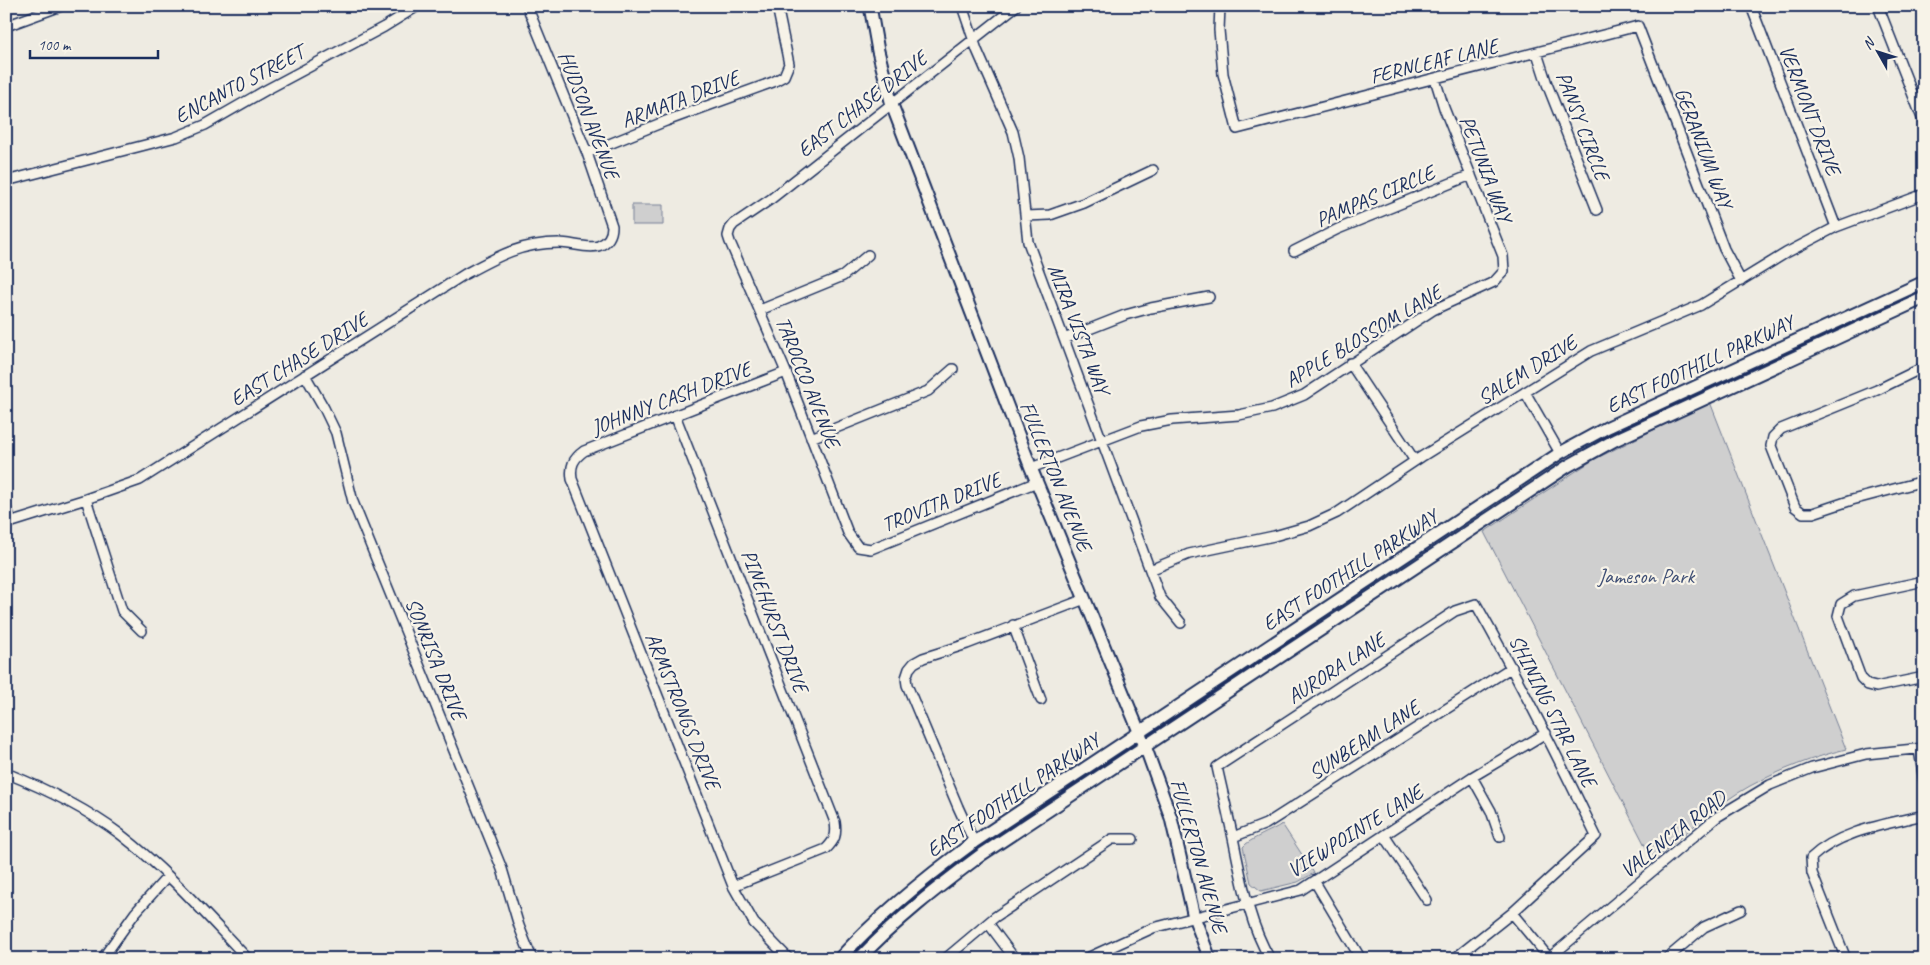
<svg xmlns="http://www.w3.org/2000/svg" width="1930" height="965" viewBox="0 0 1930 965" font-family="Caveat,sans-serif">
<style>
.green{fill:#cfcfcf;stroke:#757f96}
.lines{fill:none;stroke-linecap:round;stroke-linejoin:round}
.minor-casing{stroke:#1b2f5e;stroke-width:12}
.major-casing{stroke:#1b2f5e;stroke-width:15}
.minor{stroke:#f7f3e8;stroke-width:9}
.major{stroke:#f7f3e8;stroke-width:11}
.labels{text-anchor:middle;stroke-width:4.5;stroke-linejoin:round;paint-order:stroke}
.street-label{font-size:21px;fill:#1b2f5e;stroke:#f7f3e8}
.park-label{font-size:21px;fill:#3f4f75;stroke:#f7f3e8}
</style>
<rect width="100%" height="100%" fill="#eeebe2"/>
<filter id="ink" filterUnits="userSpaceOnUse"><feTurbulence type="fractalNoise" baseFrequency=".02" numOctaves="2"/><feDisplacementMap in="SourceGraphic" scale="10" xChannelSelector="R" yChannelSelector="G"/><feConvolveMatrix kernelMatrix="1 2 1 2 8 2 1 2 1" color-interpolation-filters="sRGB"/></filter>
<g filter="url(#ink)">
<path class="green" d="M 632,205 L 663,205 L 663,225 L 632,225 Z
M 1710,402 L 1846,749 C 1814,757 1780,770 1750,786 C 1715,805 1684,835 1653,861 L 1484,532 L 1593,460 Z
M 1282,824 L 1314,873 L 1298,882 L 1261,891 L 1251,883 L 1243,847 C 1249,839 1272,831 1282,824 Z"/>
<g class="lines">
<defs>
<path id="minor" d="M 962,6 L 977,50 L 1013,132 L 1019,158 L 1028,242 L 1038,269 L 1160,597 L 1181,623
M 1016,6 L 771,199 L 734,224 L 730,229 L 728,236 L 730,242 L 786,372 L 848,533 L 858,547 L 871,549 L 1037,482
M 1220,6 L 1219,30 L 1223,74 L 1237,129 L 1638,26 L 1724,249 L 1741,281
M 1751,6 L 1836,227
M 1878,6 L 1924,123
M 6,26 L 61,6
M 1537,53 L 1547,84 L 1597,210
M 587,153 L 666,121 L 773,82 L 784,76 L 789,64 L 777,6
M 6,181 L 176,137 L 205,125 L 266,90 L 384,27 L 418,6
M 1026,216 L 1050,215 L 1084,203 L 1153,170
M 1294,251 L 1338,229 L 1471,175
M 760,310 L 843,276 L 868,255
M 1064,339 L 1125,315 L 1151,308 L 1209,297
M 1350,363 L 1415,461
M 1924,367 L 1877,390 L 1781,429 L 1773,437 L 1771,446 L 1795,507 L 1803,513 L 1813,513 L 1852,500 L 1924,481
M 786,372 L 584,451 C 573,459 570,466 572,479 L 733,886 L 754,923 L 789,959
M 305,375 L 324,408 L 336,433 L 353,502 L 502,869 L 519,926 L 532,959
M 1525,392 L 1560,453
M 675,415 L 835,822 C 837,835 835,840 826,849 L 733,886
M 811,438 L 928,391 L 953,369
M 1031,468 L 1141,426 L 1172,420 L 1239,415 L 1272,408 L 1304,395 L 1433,310 L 1494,282 L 1504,271 L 1503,256 L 1444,108 L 1435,79
M 86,499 L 122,611 L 142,631
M 6,507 L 12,522
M 6,524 L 86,499 L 140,480 L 465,274 C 498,256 521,243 559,243 C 571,243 587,249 598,246 C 608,243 612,235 612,226 L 587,153 L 527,6
M 1150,570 L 1189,554 L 1274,536 L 1309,526 L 1337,513 L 1421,457 L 1591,351 L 1701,305 L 1786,253 L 1836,227 L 1924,194
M 1924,581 L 1854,596 L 1841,604 L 1838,616 L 1861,678 L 1868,685 L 1876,687 L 1924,677
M 1013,625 L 1041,700
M 1919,749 L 1924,781
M 6,773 C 46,789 85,808 120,834 C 167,870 207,916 248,959
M 1472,777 L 1491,811 L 1500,837
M 1384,835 L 1427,900
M 1233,837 L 1266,824 L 1512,667
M 974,842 L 958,807 L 907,685 L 906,678 L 909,669 L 914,663 L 923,658 L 967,644 L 1085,599
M 1315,882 L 1361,959
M 1512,913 L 1550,959
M 988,923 L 1015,959
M 102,959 L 135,913 L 168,876
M 945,959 L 995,917 L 1112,839 L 1133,839
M 1085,959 L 1153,928 L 1301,890 L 1472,777 L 1546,733
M 1270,959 C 1248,921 1242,880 1233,838 C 1228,814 1222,790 1217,767 L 1455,611 L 1476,604 C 1519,680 1558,757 1596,836 L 1512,913 L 1454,959
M 1548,959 L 1717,817 L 1770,785 L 1812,768 L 1866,754 L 1924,748
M 1666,959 L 1704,927 L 1741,910
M 1846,959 L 1812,873 L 1811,858 C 1839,831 1887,824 1924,815"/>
<path id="major" d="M 870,6 L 878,51 L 892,105 L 1031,468 L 1145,746 L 1171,818 L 1194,917 L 1210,959
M 839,959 C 880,914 926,877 974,842 L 1560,453 L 1608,427 L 1924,282
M 859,959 C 896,920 938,887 981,855 L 1568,466 L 1615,440 L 1924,298"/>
</defs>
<use href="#minor" class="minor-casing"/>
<use href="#major" class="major-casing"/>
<use href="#minor" class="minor"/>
<use href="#major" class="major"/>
</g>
</g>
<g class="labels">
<g class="street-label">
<text transform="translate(1434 61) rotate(-14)" y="7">FERNLEAF LANE</text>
<text transform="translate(239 84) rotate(-28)" y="7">ENCANTO STREET</text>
<text transform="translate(680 99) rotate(-21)" y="7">ARMATA DRIVE</text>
<text transform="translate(862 104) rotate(-38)" y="7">EAST CHASE DRIVE</text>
<text transform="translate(1810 110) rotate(69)" y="7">VERMONT DRIVE</text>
<text transform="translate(589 115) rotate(69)" y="7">HUDSON AVENUE</text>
<text transform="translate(1583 126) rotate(69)" y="7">PANSY CIRCLE</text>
<text transform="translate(1704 148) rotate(69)" y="7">GERANIUM WAY</text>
<text transform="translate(1486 169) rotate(69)" y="7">PETUNIA WAY</text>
<text transform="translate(1375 196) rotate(-23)" y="7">PAMPAS CIRCLE</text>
<text transform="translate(1079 329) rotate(69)" y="7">MIRA VISTA WAY</text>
<text transform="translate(1363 336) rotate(-31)" y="7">APPLE BLOSSOM LANE</text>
<text transform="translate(299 359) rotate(-32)" y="7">EAST CHASE DRIVE</text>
<text transform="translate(1700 364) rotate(-25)" y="7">EAST FOOTHILL PARKWAY</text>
<text transform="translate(1527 370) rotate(-32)" y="7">SALEM DRIVE</text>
<text transform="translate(808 382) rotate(68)" y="7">TAROCCO AVENUE</text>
<text transform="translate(671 398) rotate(-21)" y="7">JOHNNY CASH DRIVE</text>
<text transform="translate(1056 476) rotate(68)" y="7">FULLERTON AVENUE</text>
<text transform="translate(941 502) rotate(-22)" y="7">TROVITA DRIVE</text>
<text transform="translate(1350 570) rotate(-33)" y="7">EAST FOOTHILL PARKWAY</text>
<text transform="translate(775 621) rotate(69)" y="7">PINEHURST DRIVE</text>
<text transform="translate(436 659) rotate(68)" y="7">SONRISA DRIVE</text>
<text transform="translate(1336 668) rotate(-33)" y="7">AURORA LANE</text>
<text transform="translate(683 711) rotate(68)" y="7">ARMSTRONGS DRIVE</text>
<text transform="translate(1553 711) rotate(63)" y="7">SHINING STAR LANE</text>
<text transform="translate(1364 740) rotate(-33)" y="7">SUNBEAM LANE</text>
<text transform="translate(1013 795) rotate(-34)" y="7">EAST FOOTHILL PARKWAY</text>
<text transform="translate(1355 831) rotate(-32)" y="7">VIEWPOINTE LANE</text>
<text transform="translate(1673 834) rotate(-38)" y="7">VALENCIA ROAD</text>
<text transform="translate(1199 856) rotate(74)" y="7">FULLERTON AVENUE</text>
</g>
<g class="park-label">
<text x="1646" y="583">Jameson Park</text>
</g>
</g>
<rect width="1930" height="965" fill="none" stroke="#f7f3e8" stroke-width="25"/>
<rect x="12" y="12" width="1905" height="940" fill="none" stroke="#1b2f5e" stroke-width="2" filter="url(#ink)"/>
<g transform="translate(1878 52) rotate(309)" stroke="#f7f3e8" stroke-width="4" paint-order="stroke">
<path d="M0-4L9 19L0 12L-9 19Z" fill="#1b2f5e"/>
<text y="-8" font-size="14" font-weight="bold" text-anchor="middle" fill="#1b2f5e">N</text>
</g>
<path d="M30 50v8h128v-8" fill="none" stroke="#1b2f5e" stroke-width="2.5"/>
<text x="38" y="50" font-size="15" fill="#1b2f5e" stroke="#f7f3e8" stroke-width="4" paint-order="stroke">100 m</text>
</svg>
